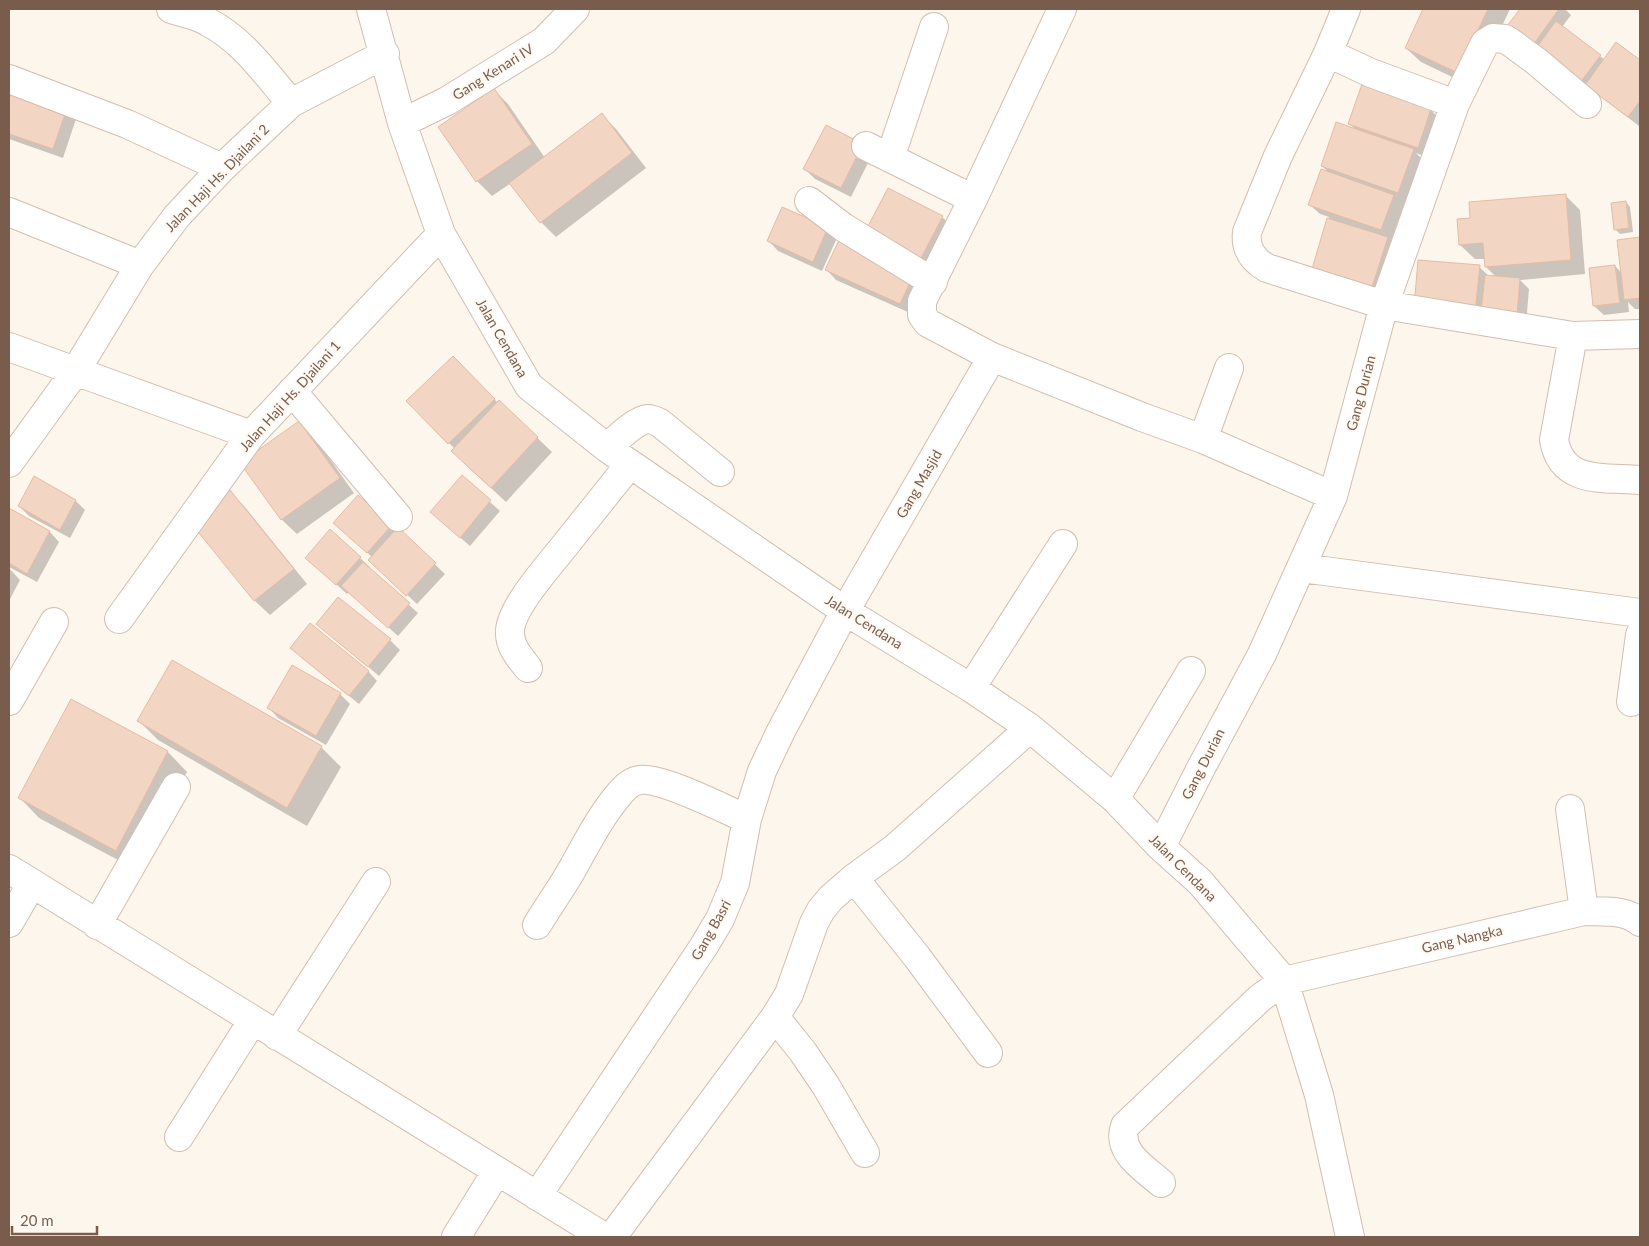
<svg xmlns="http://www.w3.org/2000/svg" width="1649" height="1246" viewBox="0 0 1649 1246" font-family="Lato,sans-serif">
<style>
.shadow{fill:#0003}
.building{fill:#f3d5c3;stroke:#e6bba3}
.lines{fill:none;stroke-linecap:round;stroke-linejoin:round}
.minor-casing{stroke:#d1beb0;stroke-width:30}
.minor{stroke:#fff;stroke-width:28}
.labels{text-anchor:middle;stroke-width:4.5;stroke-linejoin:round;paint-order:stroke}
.street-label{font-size:14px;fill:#7a5c4d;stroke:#fffaf3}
</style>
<rect width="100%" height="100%" fill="#fdf6ec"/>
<path class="shadow" d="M 1425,9 L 1510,9 L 1473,87 L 1421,62 L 1406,48 Z
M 1521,9 L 1565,9 L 1571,15 L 1562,27 L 1605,60 L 1616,44 L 1640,62 L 1640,124 L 1639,126 L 1509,26 Z
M 494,90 L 508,104 L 545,158 L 602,115 L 616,129 L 646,168 L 556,237 L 541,222 L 511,183 L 492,196 L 477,181 L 440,127 Z
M 13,91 L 76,119 L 63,158 L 9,139 L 9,103 Z
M 1431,110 L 1440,120 L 1427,157 L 1416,153 L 1428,165 L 1413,207 L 1404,204 L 1391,241 L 1397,247 L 1382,296 L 1313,268 L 1329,217 L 1320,214 L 1310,205 L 1330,174 L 1322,166 L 1356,130 L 1349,123 Z
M 826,127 L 872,155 L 851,197 L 815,179 L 805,169 Z
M 1565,195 L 1580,210 L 1585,274 L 1520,280 L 1529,289 L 1526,324 L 1425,317 L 1479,267 L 1489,276 L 1496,277 L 1486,267 L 1486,259 L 1475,259 L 1460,245 L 1471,219 Z
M 1626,202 L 1630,207 L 1633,232 L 1620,234 L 1615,229 Z
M 942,217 L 952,226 L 930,269 L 877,242 Z
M 827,228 L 837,238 L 822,271 L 778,251 L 769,241 Z
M 1640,238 L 1640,309 L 1635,309 L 1628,302 L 1629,312 L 1604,315 L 1594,306 L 1615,266 L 1622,273 L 1618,241 Z
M 827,270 L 923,285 L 910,313 L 836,280 Z
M 453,357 L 498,403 L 499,401 L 552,452 L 506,502 L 467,466 L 455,449 L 408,402 Z
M 299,422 L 314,437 L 354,493 L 297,534 L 282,520 L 242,464 Z
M 462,477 L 500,511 L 470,546 L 442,522 Z
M 230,492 L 244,506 L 307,584 L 270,615 L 255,601 L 192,523 Z
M 358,497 L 398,529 L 445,574 L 417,604 L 379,569 L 372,557 L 345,533 Z
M 76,501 L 85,510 L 70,538 L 29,516 L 19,506 Z
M 9,509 L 50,532 L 59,542 L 37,582 L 9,567 Z
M 360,558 L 370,567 L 369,569 L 418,613 L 398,636 L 349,592 L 347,594 L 317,567 Z
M 9,568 L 20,580 L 9,601 Z
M 317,624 L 390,640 L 400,650 L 379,676 Z
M 292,648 L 368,671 L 377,681 L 359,704 L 302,658 Z
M 173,662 L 322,748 L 341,767 L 307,826 L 158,740 L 139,721 Z
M 340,694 L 350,704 L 326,745 L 278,718 L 269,708 Z
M 71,700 L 168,752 L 187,772 L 135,869 L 39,818 L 20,798 Z"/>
<path class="building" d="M 1423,9 L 1488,9 L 1458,73 L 1405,48 Z
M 1520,9 L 1559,9 L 1533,45 L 1507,26 Z
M 1556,21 L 1601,55 L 1579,84 L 1534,51 Z
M 1616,42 L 1640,60 L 1640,101 L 1628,117 L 1585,85 Z
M 1362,84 L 1431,109 L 1418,148 L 1348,124 Z
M 494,88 L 532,144 L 476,182 L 438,127 Z
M 12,90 L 67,108 L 53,149 L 9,134 L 9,99 Z
M 602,113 L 632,153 L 540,223 L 509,183 Z
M 1336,122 L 1414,149 L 1398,193 L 1321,166 Z
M 826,125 L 863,144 L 841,188 L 803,169 Z
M 1321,169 L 1394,195 L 1381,230 L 1308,205 Z
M 888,188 L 943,216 L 920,260 L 865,232 Z
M 1566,194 L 1571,260 L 1485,267 L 1483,243 L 1459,245 L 1457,219 L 1470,218 L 1469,202 Z
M 1626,201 L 1629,228 L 1614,230 L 1611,203 Z
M 782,207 L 828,227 L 813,262 L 767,241 Z
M 1327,218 L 1388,237 L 1372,287 L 1312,269 Z
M 1640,237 L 1640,298 L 1624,300 L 1617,240 Z
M 839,240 L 914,274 L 900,304 L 825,270 Z
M 1418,260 L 1480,265 L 1475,313 L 1414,307 Z
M 1615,265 L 1620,303 L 1593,306 L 1589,268 Z
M 1485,275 L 1520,278 L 1517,315 L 1481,312 Z
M 453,356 L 495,399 L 448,444 L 406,401 Z
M 499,400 L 538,437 L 491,488 L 451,451 Z
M 299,421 L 340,478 L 281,520 L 240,463 Z
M 462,475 L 491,500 L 460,538 L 430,512 Z
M 34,476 L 76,500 L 60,530 L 18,506 Z
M 230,490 L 294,569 L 254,601 L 190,522 Z
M 358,495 L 392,525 L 367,553 L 333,523 Z
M 9,508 L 50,531 L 27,574 L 9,563 Z
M 398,527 L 436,563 L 406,596 L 368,560 Z
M 330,529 L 361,557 L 336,585 L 305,558 Z
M 363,562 L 410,603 L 388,628 L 341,586 Z
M 338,597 L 391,639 L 368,667 L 316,624 Z
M 310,623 L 369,671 L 349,696 L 290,648 Z
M 172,660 L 322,746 L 287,808 L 137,721 Z
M 292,665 L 341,693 L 316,736 L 267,708 Z
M 71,699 L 168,751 L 116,851 L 18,798 Z"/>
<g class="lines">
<defs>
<path id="minor" d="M 171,9 C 183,13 197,15 208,22 C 243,40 266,74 291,103
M 371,9 L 402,123 L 441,234 L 529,386 L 607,448 L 845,611 L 971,688 L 1030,728 L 1115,799 L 1161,847 L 1200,882 L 1284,981 L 1319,1095 L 1350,1237
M 1062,9 L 973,199 L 922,301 L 922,315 L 928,323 L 992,357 L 1142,417 L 1203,439 L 1333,496
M 1346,9 L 1328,53 L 1278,156 L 1247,232 C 1245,249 1253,260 1267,268 L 1384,305 L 1573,336 L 1640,334
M 1328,53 L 1371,73 L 1455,104
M 9,79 L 127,124 L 222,168
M 402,123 L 447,101 L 544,41 L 575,9
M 866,146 L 973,199
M 890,158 L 934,27
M 809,201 L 843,227 L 933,282
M 9,212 L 140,265
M 1573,336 L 1554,440 C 1562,485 1604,477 1640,480
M 9,347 L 251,435
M 292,391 L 398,517
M 1203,439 L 1229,368
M 607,448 C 616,440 635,420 648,419 C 652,419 656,421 660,423 L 720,472
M 9,463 L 75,372 L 140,265 L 177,216 L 222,168 L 291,103 L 385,54
M 1302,568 L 1640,613
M 119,619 L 251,435 L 441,234
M 528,668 C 520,658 509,646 510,631 C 511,606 554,560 570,539 C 590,514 610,489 630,464
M 971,688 L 1063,544
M 9,701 L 54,622
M 1631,702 L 1640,635
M 1115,799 L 1191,671
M 1570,809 L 1584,911
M 1161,847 L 1201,768 L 1262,654 L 1333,496 L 1384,305 L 1455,104 L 1485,43 L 1493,38 L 1505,39 L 1510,42 L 1536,61 L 1587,104
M 9,869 L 604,1237
M 854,878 L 917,957 L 988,1053
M 9,923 L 32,883
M 97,925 L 176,787
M 537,925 C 548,907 560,890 570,873 C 586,845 600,816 621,792 C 626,786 632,781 640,780 C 662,777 724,809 747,819
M 775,1017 L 803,1052 L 826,1086 L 865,1153
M 277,1036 L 376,882
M 179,1137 L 253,1020
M 1161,1183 C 1144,1168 1116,1152 1125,1126 L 1260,998 L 1284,981 L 1584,911 C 1603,912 1625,909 1640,922
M 537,1196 L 704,946 L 720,919 L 735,883 L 747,819 L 762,771 L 781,731 L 845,611 L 992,357
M 456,1237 L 497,1171
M 612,1237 L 775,1017 L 789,994 L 814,923 L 821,910 L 831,898 L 854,878 L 895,848 L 1030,728"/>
</defs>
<use href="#minor" class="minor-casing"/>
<use href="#minor" class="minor"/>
</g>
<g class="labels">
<g class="street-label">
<text transform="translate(493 72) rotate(-32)" y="5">Gang Kenari IV</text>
<text transform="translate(217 178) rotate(-46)" y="5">Jalan Haji Hs. Djailani 2</text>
<text transform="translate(502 338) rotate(60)" y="5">Jalan Cendana</text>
<text transform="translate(1361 393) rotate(-75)" y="5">Gang Durian</text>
<text transform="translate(290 396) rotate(-48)" y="5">Jalan Haji Hs. Djailani 1</text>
<text transform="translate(919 484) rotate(-60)" y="5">Gang Masjid</text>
<text transform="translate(864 622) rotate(32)" y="5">Jalan Cendana</text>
<text transform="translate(1203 764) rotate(-63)" y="5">Gang Durian</text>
<text transform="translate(1183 868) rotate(45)" y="5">Jalan Cendana</text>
<text transform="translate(711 930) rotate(-61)" y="5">Gang Basri</text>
<text transform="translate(1462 939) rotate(-13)" y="5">Gang Nangka</text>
</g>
</g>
<rect width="1649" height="1246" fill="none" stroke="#7a5c4d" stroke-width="20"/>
<path d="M12 1226v8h85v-8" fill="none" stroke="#7a5c4d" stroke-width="2.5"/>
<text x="20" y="1226" font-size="15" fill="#7a5c4d" stroke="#fffaf3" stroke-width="4" paint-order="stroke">20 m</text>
</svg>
